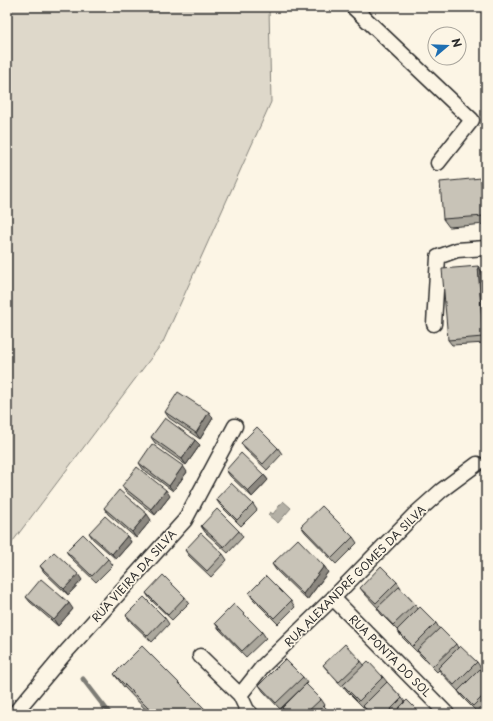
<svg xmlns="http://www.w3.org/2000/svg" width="493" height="721" viewBox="0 0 493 721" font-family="'Playpen Sans',sans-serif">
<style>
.green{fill:#ded8ca;stroke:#84827a}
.water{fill:#b4b0a5;stroke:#7d7b74}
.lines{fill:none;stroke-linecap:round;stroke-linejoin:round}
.stream{stroke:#7d7b74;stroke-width:5}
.minor-casing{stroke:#2b2b2b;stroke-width:17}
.minor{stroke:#fcf5e5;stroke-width:14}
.wall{fill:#aca89d;stroke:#2b2b2b}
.shaded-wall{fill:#8c8880;stroke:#2b2b2b}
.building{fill:#c8c3b7;stroke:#2b2b2b}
.labels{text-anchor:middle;stroke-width:3.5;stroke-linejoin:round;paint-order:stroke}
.street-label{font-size:11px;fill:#2b2b2b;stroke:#fcf5e5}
</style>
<rect width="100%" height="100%" fill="#fcf5e5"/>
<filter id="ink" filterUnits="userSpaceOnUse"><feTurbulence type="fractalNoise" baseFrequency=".025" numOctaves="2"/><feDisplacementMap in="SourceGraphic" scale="8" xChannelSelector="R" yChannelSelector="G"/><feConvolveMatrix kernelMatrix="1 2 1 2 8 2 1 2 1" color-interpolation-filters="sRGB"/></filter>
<g filter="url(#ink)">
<path class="green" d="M 7,7 L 269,7 L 271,102 L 163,342 L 7,549 Z"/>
<path class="water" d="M 283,501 L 291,508 L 278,523 L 268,515 L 270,512 L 273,514 Z"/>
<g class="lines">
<path class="stream" d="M 83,679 L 110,714"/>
<defs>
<path id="minor" d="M 353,7 L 472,120 L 438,163
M 434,324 L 438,257 L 457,250 L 486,248
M 333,598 L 447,714
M 200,656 L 240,695 L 247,710 L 251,714
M 240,695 L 263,666 L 333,598 L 415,514 L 442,490 L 477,464
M 14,714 L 66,652 L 185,520 L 235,426"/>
</defs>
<use href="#minor" class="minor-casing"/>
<use href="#minor" class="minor"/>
</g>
<path class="wall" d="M 481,178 L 483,181 L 486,181 L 486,224 L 449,227 L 443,219 Z
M 478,266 L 482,272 L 486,325 L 486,343 L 452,345 L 448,340 Z
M 165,412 L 213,418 L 200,439 L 169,418 Z
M 151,437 L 200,445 L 186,465 L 155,443 Z
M 241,443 L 278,448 L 282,454 L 267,470 L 245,449 Z
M 139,463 L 187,472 L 173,491 L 143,469 Z
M 226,470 L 264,475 L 268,480 L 252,497 L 230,476 Z
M 122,486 L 170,496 L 155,515 L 126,492 Z
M 216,499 L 253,504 L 257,510 L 241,526 L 220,505 Z
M 104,508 L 151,520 L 136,538 L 108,514 Z
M 201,526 L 239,531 L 243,537 L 228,553 L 205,532 Z
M 301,526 L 353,537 L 357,543 L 336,564 L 305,532 Z
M 89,533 L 127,536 L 131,542 L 116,559 L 93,539 Z
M 185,550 L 223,554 L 227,560 L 211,577 L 189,556 Z
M 66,551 L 108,559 L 113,565 L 96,582 L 70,557 Z
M 272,564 L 324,566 L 328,572 L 307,600 L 276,570 Z
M 40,566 L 82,580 L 68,595 L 44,572 Z
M 397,582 L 401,588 L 401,589 L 415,604 L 418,609 L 436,623 L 439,628 L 456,644 L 458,648 L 477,662 L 481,668 L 464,685 L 486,676 L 486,714 L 482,714 L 479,710 L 477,712 L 462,697 L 458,691 L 442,674 L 439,670 L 437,672 L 421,656 L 417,651 L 417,652 L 401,636 L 398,631 L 381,614 L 377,608 L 378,608 L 364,593 L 360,588 Z
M 146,593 L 185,597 L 189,603 L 172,620 L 150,599 Z
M 249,593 L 291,601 L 295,607 L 278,624 L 253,599 Z
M 26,597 L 73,609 L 58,626 L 30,602 Z
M 126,615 L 165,618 L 169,624 L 152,642 L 130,621 Z
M 215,623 L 262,632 L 266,638 L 246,657 L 219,629 Z
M 361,661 L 364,665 L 383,677 L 387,682 L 402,698 L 405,702 L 421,714 L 369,714 L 364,707 L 363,707 L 347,691 L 344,687 L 343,688 L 328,671 L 323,665 Z
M 114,674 L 210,714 L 150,714 L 124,687 Z
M 303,677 L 307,683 L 280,709 L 263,691 L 259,685 Z
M 321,699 L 325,705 L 324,706 L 332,714 L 286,714 L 282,708 Z"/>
<path class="shaded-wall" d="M 481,178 L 486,185 L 486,218 L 484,216 Z
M 478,266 L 482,272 L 486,325 L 486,341 L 483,337 Z
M 209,412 L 213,418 L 200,439 L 196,433 Z
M 195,440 L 200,445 L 186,465 L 182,459 Z
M 183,466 L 187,472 L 173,491 L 169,486 Z
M 264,475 L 268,480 L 252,497 L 248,491 Z
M 166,490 L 170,496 L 155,515 L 151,509 Z
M 147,514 L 151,520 L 136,538 L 132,532 Z
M 127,536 L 131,542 L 116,559 L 112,554 Z
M 324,566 L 328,572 L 307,600 L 303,594 Z
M 78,574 L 82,580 L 68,595 L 64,589 Z
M 69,603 L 73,609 L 58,626 L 54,620 Z"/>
<path class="building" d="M 481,178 L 484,216 L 443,219 L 440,182 Z
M 483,181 L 486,181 L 486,218 Z
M 478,266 L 483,337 L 448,340 L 442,269 Z
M 178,392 L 209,412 L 196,433 L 165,412 Z
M 165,418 L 195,440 L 182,459 L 151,437 Z
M 257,427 L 278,448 L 263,464 L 241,443 Z
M 152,444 L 183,466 L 169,486 L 139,463 Z
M 241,453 L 264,475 L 248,491 L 226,470 Z
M 137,467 L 166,490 L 151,509 L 122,486 Z
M 231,483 L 253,504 L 237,520 L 216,499 Z
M 119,490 L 147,514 L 132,532 L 104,508 Z
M 322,506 L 353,537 L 332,558 L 301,526 Z
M 217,509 L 239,531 L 224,547 L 201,526 Z
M 105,516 L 127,536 L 112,554 L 89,533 Z
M 201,533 L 223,554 L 207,571 L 185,550 Z
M 83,534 L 108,559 L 92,576 L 66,551 Z
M 298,539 L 324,566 L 303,594 L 272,564 Z
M 54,552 L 78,574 L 64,589 L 40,566 Z
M 381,566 L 397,582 L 376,603 L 360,588 Z
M 163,575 L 185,597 L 168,615 L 146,593 Z
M 266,576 L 291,601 L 274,618 L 249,593 Z
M 41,579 L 69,603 L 54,620 L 26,597 Z
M 399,587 L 415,604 L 393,625 L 377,608 Z
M 144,597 L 165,618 L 148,636 L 126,615 Z
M 234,604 L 262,632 L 242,651 L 215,623 Z
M 420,607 L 436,623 L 413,646 L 397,630 Z
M 440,628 L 456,644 L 433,666 L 417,650 Z
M 345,644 L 361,661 L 339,682 L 323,665 Z
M 142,646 L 210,714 L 154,714 L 114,674 Z
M 460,646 L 477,662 L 454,685 L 438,668 Z
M 285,659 L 303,677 L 276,703 L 259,685 Z
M 368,661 L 383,677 L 359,701 L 343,685 Z
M 480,669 L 486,676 L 486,693 L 473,706 L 458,691 Z
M 387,682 L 402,698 L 386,714 L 371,714 L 363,706 Z
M 306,684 L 321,699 L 305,714 L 287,714 L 282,708 Z
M 407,700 L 421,714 L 393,714 Z
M 486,701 L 486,714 L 483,714 L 478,709 Z
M 324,706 L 332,714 L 315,714 Z
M 220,711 L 223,714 L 217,714 Z"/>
</g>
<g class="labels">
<g class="street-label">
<text transform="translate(134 576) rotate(-48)" y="4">RUA VIEIRA DA SILVA</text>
<text transform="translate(355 576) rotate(-45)" y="4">RUA ALEXANDRE GOMES DA SILVA</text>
<text transform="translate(390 656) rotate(45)" y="4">RUA PONTA DO SOL</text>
</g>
</g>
<rect width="493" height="721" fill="none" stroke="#fcf5e5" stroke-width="24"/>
<rect x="12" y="12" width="469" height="697" fill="none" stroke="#2b2b2b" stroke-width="1.5" filter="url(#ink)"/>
<g transform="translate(447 46) rotate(71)"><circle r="19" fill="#fcf5e5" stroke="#a8a49b"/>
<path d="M0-3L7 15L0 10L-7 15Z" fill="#1f6fb2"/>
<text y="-6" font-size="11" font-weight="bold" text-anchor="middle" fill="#2b2b2b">N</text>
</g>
</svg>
